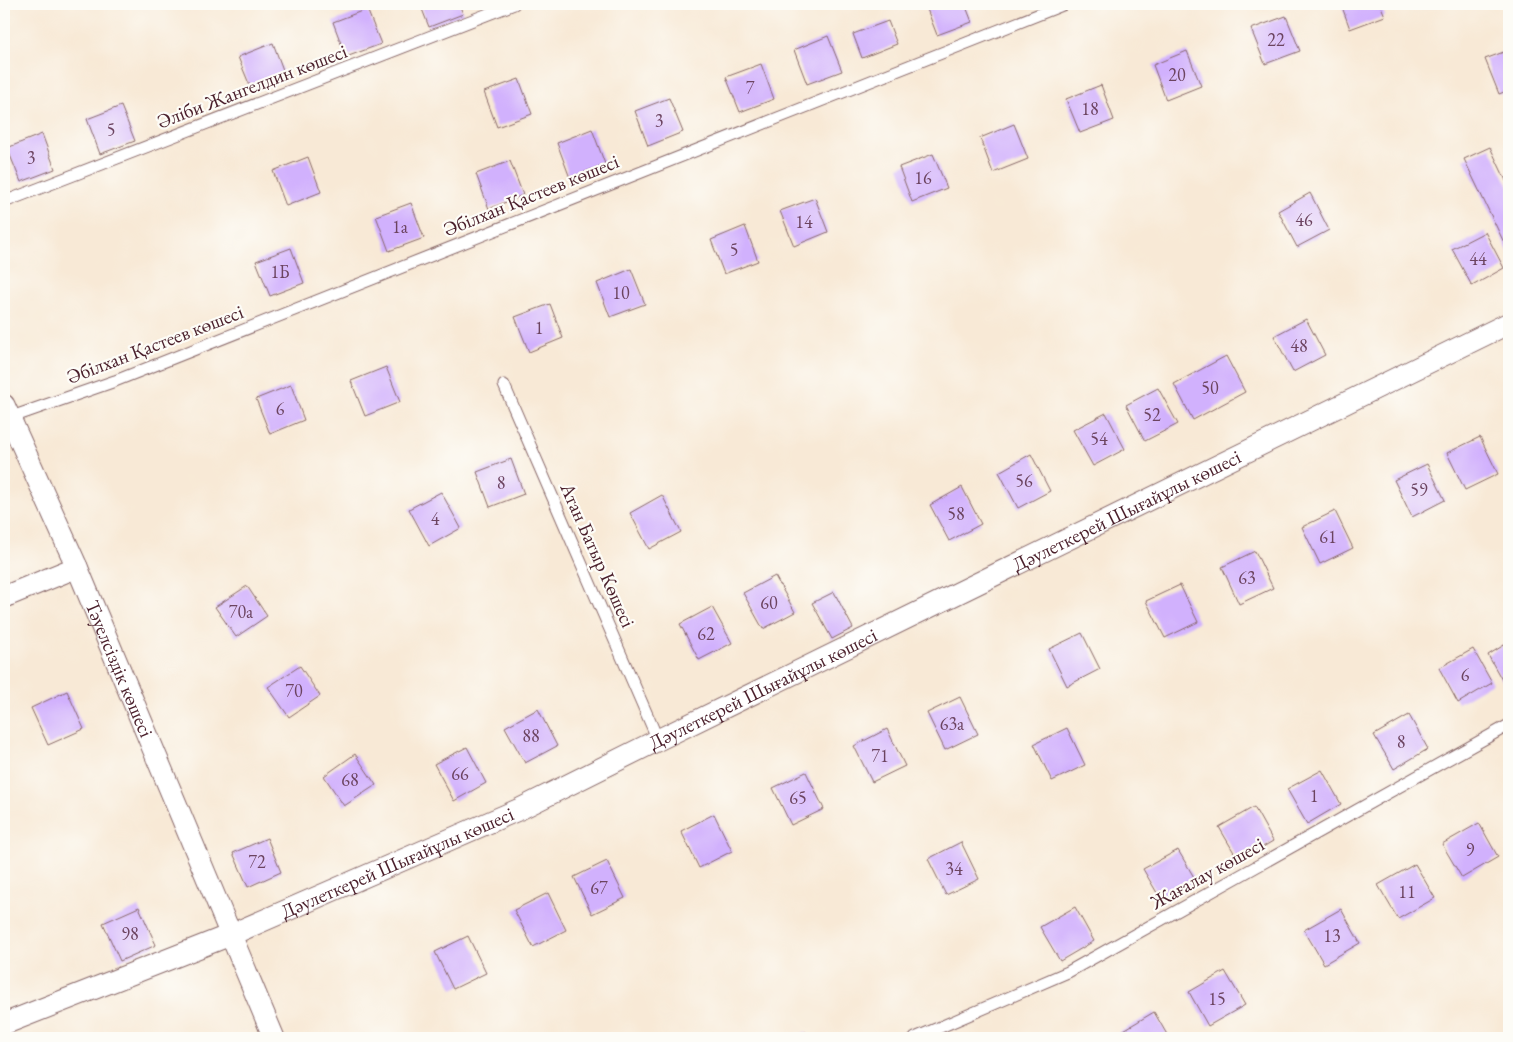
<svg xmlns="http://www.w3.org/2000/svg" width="1513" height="1042" viewBox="0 0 1513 1042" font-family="'EB Garamond',serif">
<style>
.building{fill:#d1b1fd}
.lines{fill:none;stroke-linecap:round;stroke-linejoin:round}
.service-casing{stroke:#876667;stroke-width:13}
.minor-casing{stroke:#876667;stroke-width:23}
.service{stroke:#fff;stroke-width:11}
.minor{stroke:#fff;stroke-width:21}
.labels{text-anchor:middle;stroke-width:4.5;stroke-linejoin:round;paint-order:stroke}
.number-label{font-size:18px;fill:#6c4460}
.street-label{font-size:20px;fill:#4a1f2b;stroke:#fdfcf7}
</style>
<rect width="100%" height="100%" fill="#fdfcf7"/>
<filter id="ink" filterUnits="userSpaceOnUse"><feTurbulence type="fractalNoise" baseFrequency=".02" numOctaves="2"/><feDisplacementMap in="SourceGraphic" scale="10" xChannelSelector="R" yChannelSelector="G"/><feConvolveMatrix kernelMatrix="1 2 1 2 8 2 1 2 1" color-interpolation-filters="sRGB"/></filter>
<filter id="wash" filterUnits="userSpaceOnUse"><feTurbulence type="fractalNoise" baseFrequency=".0096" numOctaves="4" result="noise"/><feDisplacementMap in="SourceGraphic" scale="20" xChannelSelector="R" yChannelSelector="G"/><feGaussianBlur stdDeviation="1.12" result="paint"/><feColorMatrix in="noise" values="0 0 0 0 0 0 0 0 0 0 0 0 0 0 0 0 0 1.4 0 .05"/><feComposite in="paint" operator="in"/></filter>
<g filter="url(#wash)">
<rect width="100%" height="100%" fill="#f8e9d6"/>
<g id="blocks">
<path class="building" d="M 420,4 L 459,4 L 463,14 L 429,27 Z
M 925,4 L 965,4 L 972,22 L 937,35 Z
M 1341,4 L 1380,4 L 1385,16 L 1350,29 Z
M 367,9 L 381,44 L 346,57 L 333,22 Z
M 1286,16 L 1300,51 L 1265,64 L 1251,29 Z
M 888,21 L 897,44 L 862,58 L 853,34 Z
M 828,36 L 842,71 L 807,84 L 794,50 Z
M 273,43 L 286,78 L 252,91 L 238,57 Z
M 1509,50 L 1509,90 L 1499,94 L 1485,59 Z
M 1187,51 L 1201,86 L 1166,100 L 1153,65 Z
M 761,64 L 774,99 L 740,112 L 726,77 Z
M 519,79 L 532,114 L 497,127 L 484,92 Z
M 1101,85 L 1114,120 L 1080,133 L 1066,99 Z
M 669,98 L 683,132 L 648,146 L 635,111 Z
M 121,106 L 135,141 L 100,154 L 87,119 Z
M 1014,124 L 1028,159 L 993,173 L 980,138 Z
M 592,129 L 605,164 L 570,178 L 557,143 Z
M 42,134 L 55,169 L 21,182 L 7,148 Z
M 1490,147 L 1509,187 L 1509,253 L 1464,159 Z
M 933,154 L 947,188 L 912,202 L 899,167 Z
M 308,157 L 321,192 L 286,206 L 273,171 Z
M 510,161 L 523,195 L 489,209 L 476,174 Z
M 1310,193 L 1329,230 L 1297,247 L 1278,211 Z
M 815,198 L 828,232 L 794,246 L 780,211 Z
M 411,203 L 424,238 L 389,251 L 376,216 Z
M 745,226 L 758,261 L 724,274 L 711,240 Z
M 1485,232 L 1504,268 L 1472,286 L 1452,249 Z
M 291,248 L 304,283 L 270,296 L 256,261 Z
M 631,269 L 645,304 L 610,317 L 597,283 Z
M 550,304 L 563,338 L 529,352 L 515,317 Z
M 1306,319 L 1325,355 L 1293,372 L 1274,336 Z
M 1226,356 L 1245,392 L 1193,420 L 1174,384 Z
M 386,367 L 400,402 L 365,416 L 351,381 Z
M 291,385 L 304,420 L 270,434 L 256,399 Z
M 1158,388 L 1178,424 L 1145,441 L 1126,405 Z
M 1106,413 L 1125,449 L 1093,466 L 1073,430 Z
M 1480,437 L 1498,474 L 1465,490 L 1447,453 Z
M 1031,454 L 1050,491 L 1018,508 L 999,472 Z
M 511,459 L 524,494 L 490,507 L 477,472 Z
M 1427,464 L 1445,500 L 1412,517 L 1394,480 Z
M 962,487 L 981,524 L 949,541 L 930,505 Z
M 441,492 L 461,528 L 429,546 L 409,509 Z
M 662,495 L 681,532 L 649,549 L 630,513 Z
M 1335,511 L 1353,548 L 1320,564 L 1302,527 Z
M 1255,551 L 1273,588 L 1239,604 L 1222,567 Z
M 775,576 L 795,612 L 763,629 L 743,593 Z
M 1180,585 L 1198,622 L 1165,638 L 1146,601 Z
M 247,586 L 267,616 L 236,637 L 215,607 Z
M 834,592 L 853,628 L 832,639 L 812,603 Z
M 712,607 L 732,643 L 699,660 L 680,624 Z
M 1082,633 L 1100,669 L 1067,686 L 1049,649 Z
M 1509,642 L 1509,688 L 1507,689 L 1488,655 Z
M 1473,649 L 1492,683 L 1458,703 L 1439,668 Z
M 300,666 L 320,696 L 289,717 L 268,687 Z
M 67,691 L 84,729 L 48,745 L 31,708 Z
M 960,697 L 978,734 L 945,750 L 927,713 Z
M 538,709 L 557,746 L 525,763 L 505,727 Z
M 1409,715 L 1428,749 L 1394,769 L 1374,735 Z
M 1067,728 L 1085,765 L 1052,781 L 1034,744 Z
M 887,729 L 905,766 L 872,782 L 854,746 Z
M 467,747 L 486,783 L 454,801 L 434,764 Z
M 355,754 L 376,785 L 344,806 L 324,776 Z
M 1322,770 L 1341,804 L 1307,824 L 1287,789 Z
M 806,772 L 824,809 L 791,825 L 773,788 Z
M 1254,807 L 1273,841 L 1239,861 L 1219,827 Z
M 714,814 L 732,851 L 699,868 L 681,831 Z
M 1479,823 L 1498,857 L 1462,878 L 1442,844 Z
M 267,838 L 281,872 L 248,887 L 233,853 Z
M 961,842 L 979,879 L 946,895 L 928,859 Z
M 1178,850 L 1198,884 L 1163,903 L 1143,869 Z
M 607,861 L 625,898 L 592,914 L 574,877 Z
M 1415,864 L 1435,898 L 1398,919 L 1378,885 Z
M 548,893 L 566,930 L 533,947 L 514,910 Z
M 139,907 L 156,945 L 120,961 L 103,923 Z
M 1075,907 L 1094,941 L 1060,961 L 1040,927 Z
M 1341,909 L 1360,943 L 1324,964 L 1304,930 Z
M 468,936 L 486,973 L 453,989 L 435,952 Z
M 1225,971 L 1245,1005 L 1208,1026 L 1189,992 Z
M 1154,1012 L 1169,1038 L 1120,1038 L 1117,1034 Z
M 806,1032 L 808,1038 L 789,1038 Z"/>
</g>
</g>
<g filter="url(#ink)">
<use href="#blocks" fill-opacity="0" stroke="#876667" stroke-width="1"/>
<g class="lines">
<defs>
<path id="service" d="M 4,202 L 514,4
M 504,385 L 658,740
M 6,419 L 115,381 L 1065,4
M 915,1038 L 1068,972 L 1509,725"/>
<g id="minor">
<path id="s1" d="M 4,405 L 77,567 L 274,1038"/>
<path d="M 4,597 L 77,567"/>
<path id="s2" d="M 4,1024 L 230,935 L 520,809 L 658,740 L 1509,323"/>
</g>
</defs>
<use href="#service" class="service-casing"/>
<use href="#minor" class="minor-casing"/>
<use href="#service" class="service"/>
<use href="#minor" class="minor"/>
</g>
</g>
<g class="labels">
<g class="number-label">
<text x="1276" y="46">22</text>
<text x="1177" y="81">20</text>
<text x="750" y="94">7</text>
<text x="1090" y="115">18</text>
<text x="659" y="127">3</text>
<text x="111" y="136">5</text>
<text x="31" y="164">3</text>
<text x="923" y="184">16</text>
<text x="1304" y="226">46</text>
<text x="804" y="228">14</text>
<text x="400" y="233">1а</text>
<text x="734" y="256">5</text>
<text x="1478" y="265">44</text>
<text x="280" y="278">1Б</text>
<text x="621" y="299">10</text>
<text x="539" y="334">1</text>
<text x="1299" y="352">48</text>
<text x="1210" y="394">50</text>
<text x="280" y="415">6</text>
<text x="1152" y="421">52</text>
<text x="1099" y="445">54</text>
<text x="1024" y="487">56</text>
<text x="501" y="489">8</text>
<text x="1419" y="496">59</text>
<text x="956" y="520">58</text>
<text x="435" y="525">4</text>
<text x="1328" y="543">61</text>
<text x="1247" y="584">63</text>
<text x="769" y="609">60</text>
<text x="241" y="618">70а</text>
<text x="706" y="640">62</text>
<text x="1465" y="681">6</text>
<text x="294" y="697">70</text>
<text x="952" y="730">63а</text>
<text x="531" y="742">88</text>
<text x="1401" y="748">8</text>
<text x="880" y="762">71</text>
<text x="460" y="780">66</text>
<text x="350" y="786">68</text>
<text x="1314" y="802">1</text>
<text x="798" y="804">65</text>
<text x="1470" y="856">9</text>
<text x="257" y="868">72</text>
<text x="954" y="875">34</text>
<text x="599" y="894">67</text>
<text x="1407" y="898">11</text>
<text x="130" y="940">98</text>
<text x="1332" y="942">13</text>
<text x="1217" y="1005">15</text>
</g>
<g class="street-label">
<text transform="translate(252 86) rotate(-21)" y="7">Әліби Жангелдин көшесі</text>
<text transform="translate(531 195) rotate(-22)" y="7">Әбілхан Қастеев көшесі</text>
<text transform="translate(155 344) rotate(-21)" y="7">Әбілхан Қастеев көшесі</text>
<text dy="7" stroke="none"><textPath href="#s2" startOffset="1235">Дәулеткерей Шығайұлы көшесі</textPath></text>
<text transform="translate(598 555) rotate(66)" y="7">Атан Батыр Көшесі</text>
<text dy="7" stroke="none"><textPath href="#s1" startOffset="288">Тәуелсіздік көшесі</textPath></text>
<text dy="7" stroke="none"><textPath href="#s2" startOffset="830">Дәулеткерей Шығайұлы көшесі</textPath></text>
<text dy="7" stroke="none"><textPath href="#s2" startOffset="425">Дәулеткерей Шығайұлы көшесі</textPath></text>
<text transform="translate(1207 873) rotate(-29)" y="7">Жағалау көшесі</text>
</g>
</g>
<rect width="1513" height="1042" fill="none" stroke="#fdfcf7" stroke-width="20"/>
</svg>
